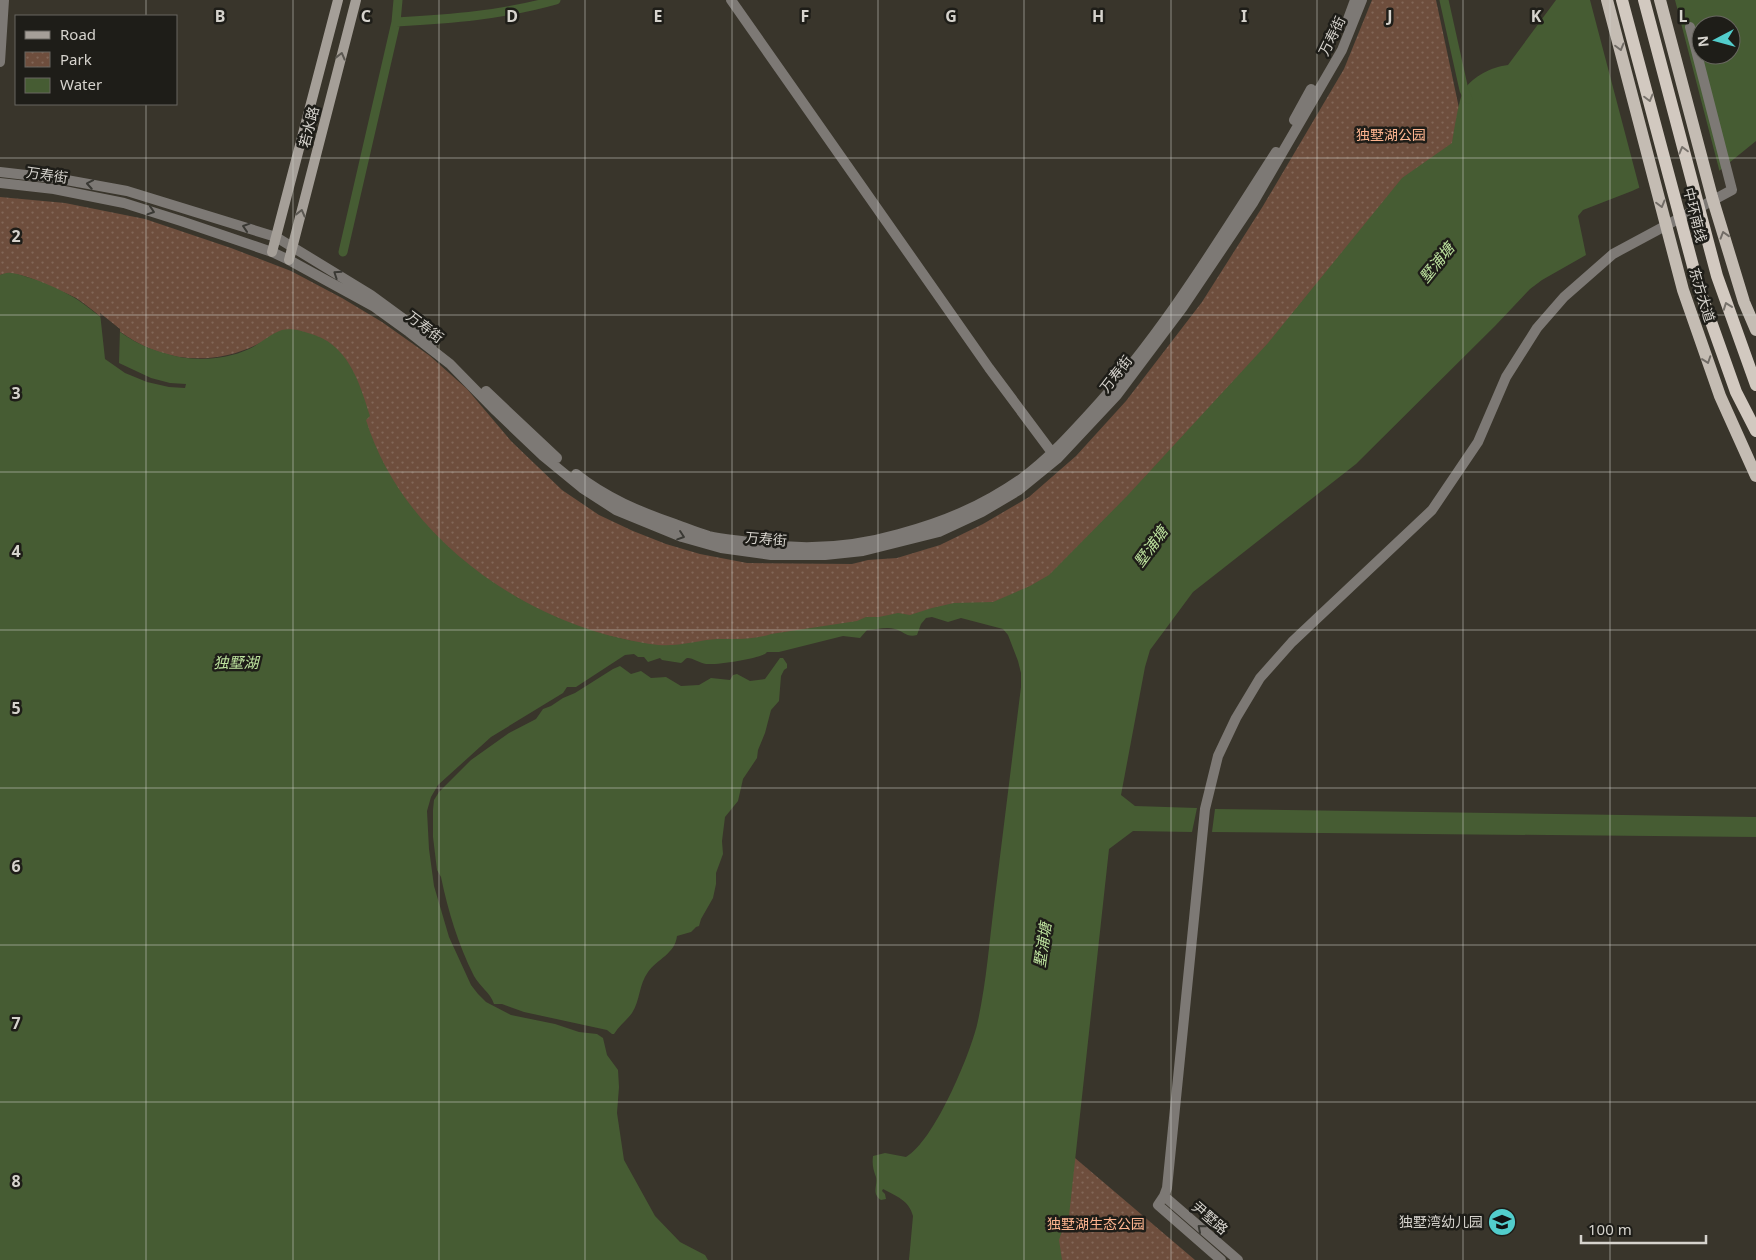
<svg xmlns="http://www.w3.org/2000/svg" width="1756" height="1260" viewBox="0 0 1756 1260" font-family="'Noto Sans','Noto Sans SC',sans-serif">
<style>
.park{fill:url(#park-dots)}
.water{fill:#465c33;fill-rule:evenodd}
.pier{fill:#39352b}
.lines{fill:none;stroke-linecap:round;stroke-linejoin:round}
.canal{stroke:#465c33;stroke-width:9}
.tertiary{stroke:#7d7975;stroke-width:10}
.secondary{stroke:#a59f98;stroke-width:10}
.primary-bridge{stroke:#c4bcb3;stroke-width:12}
.trunk-bridge{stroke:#d2c9c0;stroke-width:12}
.oneway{stroke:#716c66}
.oneway2{stroke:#5b5852}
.oneway3{stroke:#78736c}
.oneway4{stroke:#3a3934}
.grid{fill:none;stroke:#d6d3cd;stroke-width:1;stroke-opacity:0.55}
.labels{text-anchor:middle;stroke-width:5;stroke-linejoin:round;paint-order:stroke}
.street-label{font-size:14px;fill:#d6d3cd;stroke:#1e1d18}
.park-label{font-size:14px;fill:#feb590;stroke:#1e1d18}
.poi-label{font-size:14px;fill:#d6d3cd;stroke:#1e1d18;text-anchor:end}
.water-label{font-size:15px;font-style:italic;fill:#bce19d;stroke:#1e1d18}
.grid-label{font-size:16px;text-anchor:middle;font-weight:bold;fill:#d6d3cd;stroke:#1e1d18;stroke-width:5;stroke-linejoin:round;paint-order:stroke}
</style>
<defs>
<pattern id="park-dots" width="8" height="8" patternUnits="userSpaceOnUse" patternTransform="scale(1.25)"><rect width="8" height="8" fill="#6e4e3d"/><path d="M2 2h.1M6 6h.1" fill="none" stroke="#826758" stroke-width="1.8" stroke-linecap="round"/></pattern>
</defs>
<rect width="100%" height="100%" fill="#39352b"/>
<path class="park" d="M 1372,0 L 1436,0 L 1459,108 L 1471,133 L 1026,610 L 950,610 L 766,640 L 657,647 L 570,627 L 480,580 L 434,539 L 260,343 C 216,366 165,363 125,335 C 108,324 93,309 76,298 C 66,293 54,288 44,284 C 30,278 16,271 0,275 L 0,197 L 65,203 L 145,219 L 231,248 L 291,271 L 342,298 L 382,322 L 430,356 L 467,389 L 511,441 L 562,490 L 599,515 L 633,531 L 666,544 L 700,554 L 747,563 L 852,564 L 868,560 L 897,558 L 940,545 L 983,524 L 1029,497 L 1076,456 L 1126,401 L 1202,302 L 1263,206 L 1344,69 Z
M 1075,1158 L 1195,1260 L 1053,1260 L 1064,1187 Z"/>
<path class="water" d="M 1556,0 L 1756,0 L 1756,141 L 1703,184 L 1693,136 L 1657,145 L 1654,181 L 1632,191 L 1583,210 L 1578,216 L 1586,255 L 1542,280 L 1530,289 L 1495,326 L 1356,464 L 1193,592 L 1150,650 L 1145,667 L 1121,795 L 1135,806 L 1197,808 L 1192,832 L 1133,831 L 1109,849 L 1068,1225 L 1064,1225 L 1059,1240 L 1062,1260 L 909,1260 L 913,1216 C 909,1200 896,1196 883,1189 L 882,1191 L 885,1194 L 886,1199 L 881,1200 C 871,1193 878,1186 876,1177 C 873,1169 872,1164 873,1156 L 885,1153 L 906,1157 C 934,1141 969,1057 977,1025 C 986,986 989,945 994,905 C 1003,832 1012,760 1021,687 L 1021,673 L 1018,661 L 1008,635 L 1003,629 L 961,618 L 948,622 L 932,617 L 926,618 L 921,624 L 917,635 C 907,638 903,631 895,629 C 886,626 876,630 867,630 L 860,638 L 843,636 L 779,652 L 767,652 L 765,654 C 755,659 718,665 706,664 C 700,663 691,657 687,658 C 685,659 683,662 681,663 L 662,660 L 660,658 L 648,662 L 644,657 L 638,657 L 634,654 L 625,655 L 576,687 L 567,687 L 563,693 L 491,737 L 438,785 L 431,797 L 427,811 L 429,849 L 434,886 L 449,937 L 471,985 L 478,994 L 486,1002 L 511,1015 L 555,1024 L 579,1032 L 597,1034 L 603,1038 L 607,1055 L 618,1070 L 619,1087 L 617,1113 L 624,1160 L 655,1216 L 680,1242 L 705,1255 L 708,1260 L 0,1260 L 0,275 C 4,274 7,272 11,273 C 28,275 63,290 78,300 C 94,311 109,325 126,336 C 138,344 150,349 164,353 C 190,362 223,361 249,349 C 260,344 270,334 282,330 C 291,328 299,330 308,333 C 348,343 359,381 370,416 L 366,420 C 404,543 535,630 658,645 C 679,647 698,640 718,639 C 736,639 754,640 771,634 L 857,621 L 866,617 L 879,617 L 898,613 L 910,615 L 932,608 L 954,603 L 993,602 L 1030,586 L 1049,575 L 1128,495 L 1268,343 L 1402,178 L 1452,143 C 1454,132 1459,97 1464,90 C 1473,76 1492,67 1508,65 ZM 1701,25 L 1731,25 L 1731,55 L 1701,55 Z
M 780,658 L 783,658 L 787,664 L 787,668 L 784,670 L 781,676 L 779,701 L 771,710 L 765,733 L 758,750 L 757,758 L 743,779 L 738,801 L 725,817 L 722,841 L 723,854 L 716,873 L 716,884 L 713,898 L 701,919 L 699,926 L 696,927 L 691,932 L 677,936 C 675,954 657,959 648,972 C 639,984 640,1001 632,1013 C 627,1020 619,1026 614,1034 L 612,1034 L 607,1030 L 524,1012 L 502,1004 L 494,1004 C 490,992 480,987 474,976 C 458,944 448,911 441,877 L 437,870 L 433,837 L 433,810 L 434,800 L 439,792 L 471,760 L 509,733 L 536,719 L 543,709 L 551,706 L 563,698 L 575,693 L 613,669 L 620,666 L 631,674 L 641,671 L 651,678 L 666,677 L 681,686 L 699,685 L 711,678 L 730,680 L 733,675 L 737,674 L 750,681 L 765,679 Z
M 1215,809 L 1756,817 L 1756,837 L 1212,832 Z"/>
<path class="pier" d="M 1590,0 L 1675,0 L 1720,173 L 1704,186 L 1700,184 L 1691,139 L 1659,147 L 1657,181 L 1640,190 Z
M 100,313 L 120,329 L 119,363 L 151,378 L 170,383 L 186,384 L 185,388 L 169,387 L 147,382 L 125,373 L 105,359 Z"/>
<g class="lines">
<path class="canal" d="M 1444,0 L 1464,90 L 1468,99
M 396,22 C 451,19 503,15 556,0
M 343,252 L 396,22 L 398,0"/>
<path class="tertiary" d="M 731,0 L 989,368 L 1056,458
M 1348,19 L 1355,0
M 0,62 L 4,0
M 1294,120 L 1311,89
M 0,172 L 61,179 L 127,191 L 276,237 L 371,295 L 412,325 L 433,343
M 0,183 L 54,189 L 124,203 L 181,221 L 272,252 L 289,260 L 373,306 L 409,332 L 450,364 L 496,411 L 543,456 L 582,488 L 616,510 L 682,537 L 721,548 L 771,555 L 825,555 L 863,551 L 939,532 L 982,512 L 1019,490 L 1057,459 L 1117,395 L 1183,307 L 1253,203 L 1342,50 L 1362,0
M 486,391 L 557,458
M 576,474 C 606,498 640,512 675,524 C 686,528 698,533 709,536 C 722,539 736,540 749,542 C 799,551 850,548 899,534 C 944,522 982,506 1021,479 C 1046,461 1068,437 1089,414 C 1162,335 1218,242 1276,152
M 1164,1196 L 1238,1260
M 1221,1260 L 1158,1205 L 1164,1196 L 1167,1188 L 1205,809 L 1218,756 L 1236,718 L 1260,678 L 1292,642 L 1432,510 L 1478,442 L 1506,377 L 1537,328 L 1564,297 L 1613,254 L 1732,190 L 1690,27"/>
<path class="secondary" d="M 272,252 L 338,0
M 289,260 L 356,0"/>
<path class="primary-bridge" d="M 1607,0 L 1683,290 L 1720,396 L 1756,476
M 1660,0 L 1712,197 L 1744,302 L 1756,330"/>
<path class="trunk-bridge" d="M 1622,0 L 1698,285 L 1736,392 L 1756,431
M 1644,0 L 1717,276 L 1756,385"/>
</g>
<defs><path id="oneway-chevron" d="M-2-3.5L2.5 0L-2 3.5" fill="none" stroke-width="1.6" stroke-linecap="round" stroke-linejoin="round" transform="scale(1.25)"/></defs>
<g class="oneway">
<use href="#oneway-chevron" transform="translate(1620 47) rotate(75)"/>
<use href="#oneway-chevron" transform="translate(1661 204) rotate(75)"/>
<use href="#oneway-chevron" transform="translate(1724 235) rotate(-107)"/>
<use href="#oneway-chevron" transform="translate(1707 360) rotate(71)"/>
</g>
<g class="oneway2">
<use href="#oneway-chevron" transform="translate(341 56) rotate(-76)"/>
<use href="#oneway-chevron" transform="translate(301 213) rotate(-76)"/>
</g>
<g class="oneway3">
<use href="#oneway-chevron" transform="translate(1649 98) rotate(75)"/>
<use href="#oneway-chevron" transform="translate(1683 150) rotate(-105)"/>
<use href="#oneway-chevron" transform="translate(1727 306) rotate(-110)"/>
</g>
<g class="oneway4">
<use href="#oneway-chevron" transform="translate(90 184) rotate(-170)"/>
<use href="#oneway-chevron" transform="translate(151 211) rotate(18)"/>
<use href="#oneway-chevron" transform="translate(246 227) rotate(-162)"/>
<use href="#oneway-chevron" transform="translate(337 274) rotate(-146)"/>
<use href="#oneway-chevron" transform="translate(681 536) rotate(19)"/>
<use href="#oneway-chevron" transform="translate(1201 1228) rotate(-139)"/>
</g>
<path class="grid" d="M 146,0 L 146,16M 293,0 L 293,1260M 439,0 L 439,1260M 585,0 L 585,1260M 732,0 L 732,1260M 878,0 L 878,1260M 1024,0 L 1024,1260M 1171,0 L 1171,1260M 1317,0 L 1317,1260M 1463,0 L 1463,1260M 1610,0 L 1610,1260M 146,104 L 146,1260M 0,158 L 1756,158M 0,315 L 1756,315M 0,472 L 1756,472M 0,630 L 1756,630M 0,788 L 1756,788M 0,945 L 1756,945M 0,1102 L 1756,1102"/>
<defs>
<symbol id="school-disc" viewBox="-11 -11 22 22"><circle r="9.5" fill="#52cdcc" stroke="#1e1d18"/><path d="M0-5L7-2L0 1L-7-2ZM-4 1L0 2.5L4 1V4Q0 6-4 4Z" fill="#111"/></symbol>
</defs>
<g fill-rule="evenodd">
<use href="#school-disc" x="1486" y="1206" width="32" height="32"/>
</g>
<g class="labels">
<g class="street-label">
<text transform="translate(1332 36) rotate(-64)" y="5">万寿街</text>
<text transform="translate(309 127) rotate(-76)" y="5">若水路</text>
<text transform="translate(47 175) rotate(8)" y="5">万寿街</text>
<text transform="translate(1695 215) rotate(76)" y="5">中环南线</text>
<text transform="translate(1702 295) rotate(73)" y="5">东方大道</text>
<text transform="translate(425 327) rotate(37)" y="5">万寿街</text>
<text transform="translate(1116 374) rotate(-52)" y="5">万寿街</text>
<text transform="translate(766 539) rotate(5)" y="5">万寿街</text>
<text transform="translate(1210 1218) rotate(41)" y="5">尹墅路</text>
</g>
<g class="park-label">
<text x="1391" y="140">独墅湖公园</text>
<text x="1096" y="1229">独墅湖生态公园</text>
</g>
<g class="poi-label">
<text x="1483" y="1227">独墅湾幼儿园</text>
</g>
<g class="water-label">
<text transform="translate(1437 263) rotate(-51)" y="5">墅浦塘</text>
<text transform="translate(1151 547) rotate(-54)" y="5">墅浦塘</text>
<text x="236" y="668">独墅湖</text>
<text transform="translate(1043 945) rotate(-82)" y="5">墅浦塘</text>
</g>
</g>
<g class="grid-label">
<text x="220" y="22">B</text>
<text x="366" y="22">C</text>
<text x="512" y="22">D</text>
<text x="658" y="22">E</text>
<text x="805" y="22">F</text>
<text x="951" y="22">G</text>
<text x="1098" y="22">H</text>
<text x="1244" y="22">I</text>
<text x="1390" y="22">J</text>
<text x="1536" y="22">K</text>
<text x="1683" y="22">L</text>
<text x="16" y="242">2</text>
<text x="16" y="399">3</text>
<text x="16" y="557">4</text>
<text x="16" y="714">5</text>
<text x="16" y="872">6</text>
<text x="16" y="1029">7</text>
<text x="16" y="1187">8</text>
</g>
<rect x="15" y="15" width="162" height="90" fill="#1e1d18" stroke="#686660"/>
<rect x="25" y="31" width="25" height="8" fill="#a59f98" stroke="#686660"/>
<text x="60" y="40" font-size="15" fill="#d6d3cd">Road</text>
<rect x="25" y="52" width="25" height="15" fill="url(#park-dots)" stroke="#686660"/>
<text x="60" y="65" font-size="15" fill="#d6d3cd">Park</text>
<rect x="25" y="78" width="25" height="15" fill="#465c33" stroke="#686660"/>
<text x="60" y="90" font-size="15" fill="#d6d3cd">Water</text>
<g transform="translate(1716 40) rotate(264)"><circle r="24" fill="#1e1d18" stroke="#686660"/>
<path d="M0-4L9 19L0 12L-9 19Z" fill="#52cdcc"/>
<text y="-8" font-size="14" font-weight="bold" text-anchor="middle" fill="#d6d3cd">N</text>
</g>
<path d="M1581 1235v8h125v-8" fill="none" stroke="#d6d3cd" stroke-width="2.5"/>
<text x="1588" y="1235" font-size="15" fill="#d6d3cd" stroke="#1e1d18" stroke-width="4" paint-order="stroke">100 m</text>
</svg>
